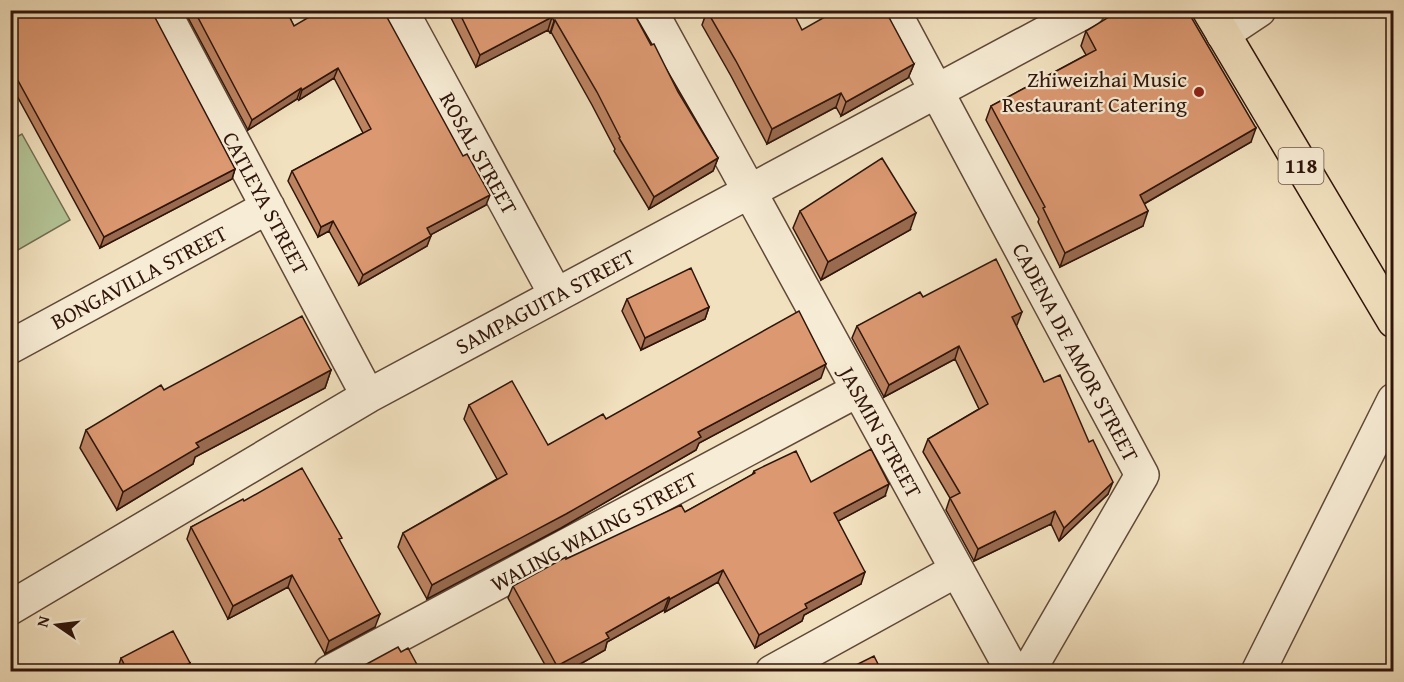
<svg xmlns="http://www.w3.org/2000/svg" width="1404" height="682" font-family="'Gentium Book Plus',serif">
	<style>
		.green { fill: #b4c496; stroke: #726c50; stroke-width: 1.5 }
		.lines { fill: none; stroke-linecap: round; stroke-linejoin: round }
		.minor-casing { stroke: #604838; stroke-width: 36 }
		.major-casing { stroke: #30150b; stroke-width: 36 }
		.minor { stroke: #f7ecd5; stroke-width: 33 }
		.major { stroke: #f2e1bf; stroke-width: 33 }
		.wall { fill: #bc8361; stroke: #30150b; stroke-width: 1.5 }
		.shaded-wall { fill: #996a4f; stroke: #30150b; stroke-width: 1.5 }
		.building { fill: #db9871; stroke: #30150b; stroke-width: 1.5 }
		.poi-dot { fill: #8f2418; stroke: #f7ecd5; stroke-width: 2 }
		.labels { text-anchor: middle; stroke-width: 4.5; stroke-linejoin: round; paint-order: stroke }
		.shield { fill: #f7ecd5; stroke: #6c5648; stroke-width: 1.5 }
		.shield-label { font-size: 21px; font-weight: bold; fill: #30150b }
		.poi-label { font-size: 22px; fill: #30150b; stroke: #f7ecd5; text-anchor: end }
		.street-label { font-size: 22px; fill: #30150b; stroke: #f7ecd5 }
	</style>
	<rect width="100%" height="100%" fill="#f2e1bf"/>
	<filter id="stains"><feTurbulence type="fractalNoise" baseFrequency=".00333" numOctaves="4"/><feColorMatrix values="0 0 0 0 .2 0 0 0 0 .09 0 0 0 0 .02 0 0 0 .5 -.17"/></filter>
	<radialGradient id="worn" r=".72"><stop offset=".6" stop-color="#630" stop-opacity="0"/><stop offset="1" stop-color="#630" stop-opacity=".3"/></radialGradient>
	<path class="green" d="M22,134L70,220L11,254V140Z"/>
	<g class="lines">
		<g class="minor-casing">
			<path id="minor" d="M163,10L368,396
				M401,10L556,295
				M650,10L1013,672
				M893,10L1142,475L1028,672
				M1223,34L1259,10
				M10,347L268,207
				M10,608L368,396L1088,10
				M330,672L858,390
				M772,672L957,570
				M1258,672L1394,400"/>
		</g>
		<g class="major-casing">
			<path id="major" d="M1209,10L1394,321"/>
		</g>
		<use href="#minor" class="minor"/>
		<use href="#major" class="major"/>
	</g>
	<path class="wall" d="M10,10L235,169L232,179L100,248L10,83Z
		M184,10H286L294,26L486,205L430,235L427,246L359,285L329,231L318,237L288,181L292,171L363,133L334,78L299,100L297,99L248,130Z
		M447,10H632L718,158L713,171L649,209L614,151L615,149L592,105L551,32L550,33L548,30L476,67Z
		M707,11L914,64L908,78L841,116L836,107L767,144L731,76L702,25Z
		M1086,31L1251,142L1144,204L1143,226L1060,267L1038,222L1039,219L986,120L991,106L1086,55L1081,46Z
		M800,211L910,230L821,280L793,228Z
		M923,297L1017,325H1016L1044,382L1108,494L1059,541L1051,524L974,561L946,510L950,498L923,452L928,439L979,409L955,359L884,397L852,338L857,326Z
		M627,299L709,307L705,319L641,350L622,311Z
		M331,370L325,388L195,457L193,464L117,510L80,448L86,430L164,390Z
		M821,378L699,443L696,450L561,528L427,599L398,547L403,533L497,479L464,419L469,405L548,445L606,419Z
		M754,471L885,496L838,521L861,584L804,615L802,621L755,648L718,582L665,612L664,610L607,642L605,650L566,672H549L508,598L513,586L566,559L685,512L752,475Z
		M244,501L340,542L375,627L325,654L288,587L228,619L187,539L191,527Z
		M121,658L190,663L187,672H117V671Z"/>
	<path class="shaded-wall" d="M552,17L548,30L476,67L480,55Z
		M555,20L551,32L550,33L554,21Z
		M914,64L908,78L841,116L846,102Z
		M338,68L334,78L299,100L302,90Z
		M301,88L297,99L248,130L252,120Z
		M841,93L836,107L767,144L772,129Z
		M1256,128L1251,142L1135,209L1140,195Z
		M718,158L713,171L649,209L654,197Z
		M235,169L232,179L100,248L104,237Z
		M490,195L486,205L423,239L427,228Z
		M1148,211L1143,226L1060,267L1065,253Z
		M916,213L910,230L821,280L828,262Z
		M333,221L329,231L318,237L321,227Z
		M431,236L427,246L359,285L363,275Z
		M709,307L705,319L641,350L645,338Z
		M1022,312L1017,325L1007,330L1012,317Z
		M959,346L955,359L884,397L889,385Z
		M826,364L821,378L699,443L696,450L561,528L427,599L432,585L698,432Z
		M331,370L325,388L195,457L193,464L117,510L123,492L196,443Z
		M1113,482L1108,494L1059,541L1064,528Z
		M889,484L885,496L829,526L834,513Z
		M1055,511L1051,524L974,561L978,549Z
		M723,570L718,582L665,612L670,599Z
		M865,572L861,584L804,615L802,621L755,648L759,635L805,604Z
		M292,575L288,587L228,619L233,606Z
		M669,597L664,610L607,642L605,650L566,672H555L557,666L606,633Z
		M380,614L375,627L325,654L329,641Z
		M190,663L187,672H173Z"/>
	<path class="building" d="M10,10H151L235,169L104,237L10,66Z
		M194,10H286L294,26L321,10H383L463,156L467,154L490,195L427,228L431,236L363,275L333,221L321,227L292,171L371,129L338,68L302,90L301,88L252,120Z
		M458,10H632L651,45L654,44L678,92L718,158L654,197L619,138L620,137L597,92L555,20L554,21L552,17L480,55Z
		M792,10L802,30L837,10H885L914,64L846,102L841,93L772,129L736,61L707,11Z
		M1120,10H1187L1256,128L1140,195L1148,211L1065,253L1043,208L1045,207L991,106L1096,50L1086,31Z
		M882,158L916,213L828,262L800,211Z
		M996,259L1022,312L1012,317L1044,382L1060,375L1089,442L1093,440L1113,482L1064,528L1055,511L978,549L950,498L960,493L928,439L988,404L959,346L889,385L857,326L920,292L923,297Z
		M691,268L709,307L645,338L627,299Z
		M799,311L826,364L698,432L701,437L566,514L432,585L403,533L507,474L469,405L512,381L548,445L603,414L606,419Z
		M302,316L331,370L196,443L199,447L123,492L86,430L161,385L164,390Z
		M871,449L889,484L834,513L865,572L805,604L807,608L759,635L723,570L670,599L669,597L606,633L609,638L557,666L513,586L566,557V559L681,505L685,512L755,473L754,471L796,451L811,482Z
		M302,468L342,538L339,539L380,614L329,641L292,575L233,606L191,527L243,499L244,501Z
		M173,631L190,663L173,672H128L121,658Z
		M398,647L401,652L408,648L421,672H352Z
		M874,656L882,672H842Z"/>
	<circle class="poi-dot" cx="1199" cy="92" r="6"/>
	<g class="labels">
		<rect class="shield" x="1278.5" y="148" width="45" height="36" rx="4.5"/>
		<g class="shield-label">
			<text x="1301" y="173">118</text>
		</g>
		<g class="poi-label">
			<text x="1187" y="87">Zhiweizhai Music<tspan x="1187" dy="25">Restaurant Catering</tspan></text>
		</g>
		<g class="street-label">
			<text transform="translate(479 153) rotate(61)" y="8">ROSAL STREET</text>
			<text transform="translate(266 203) rotate(62)" y="8">CATLEYA STREET</text>
			<text transform="translate(139 277) rotate(-28)" y="8">BONGAVILLA STREET</text>
			<text transform="translate(545 301) rotate(-28)" y="8">SAMPAGUITA STREET</text>
			<text transform="translate(1076 352) rotate(62)" y="8">CADENA DE AMOR STREET</text>
			<text transform="translate(881 432) rotate(61)" y="8">JASMIN STREET</text>
			<text transform="translate(594 531) rotate(-28)" y="8">WALING WALING STREET</text>
		</g>
	</g>
	<rect width="1404" height="682" fill="none" stroke="#f2e1bf" stroke-width="36"/>
	<rect x="12" y="12" width="1380" height="658" fill="none" stroke="#30150b" stroke-width="3"/>
	<rect x="18" y="18" width="1368" height="646" fill="none" stroke="#30150b" stroke-width="1.5"/>
	<g transform="translate(57 625) rotate(284)" stroke="#f7ecd5" stroke-width="4.5" paint-order="stroke">
	<path d="M0-4.5L10 22L0 15L-10 22Z" fill="#30150b"/>
	<text y="-9" font-size="16" font-weight="bold" text-anchor="middle" fill="#30150b">N</text>
	</g>
	<rect width="100%" height="100%" filter="url(#stains)"/>
	<rect width="100%" height="100%" fill="url(#worn)"/>
</svg>
